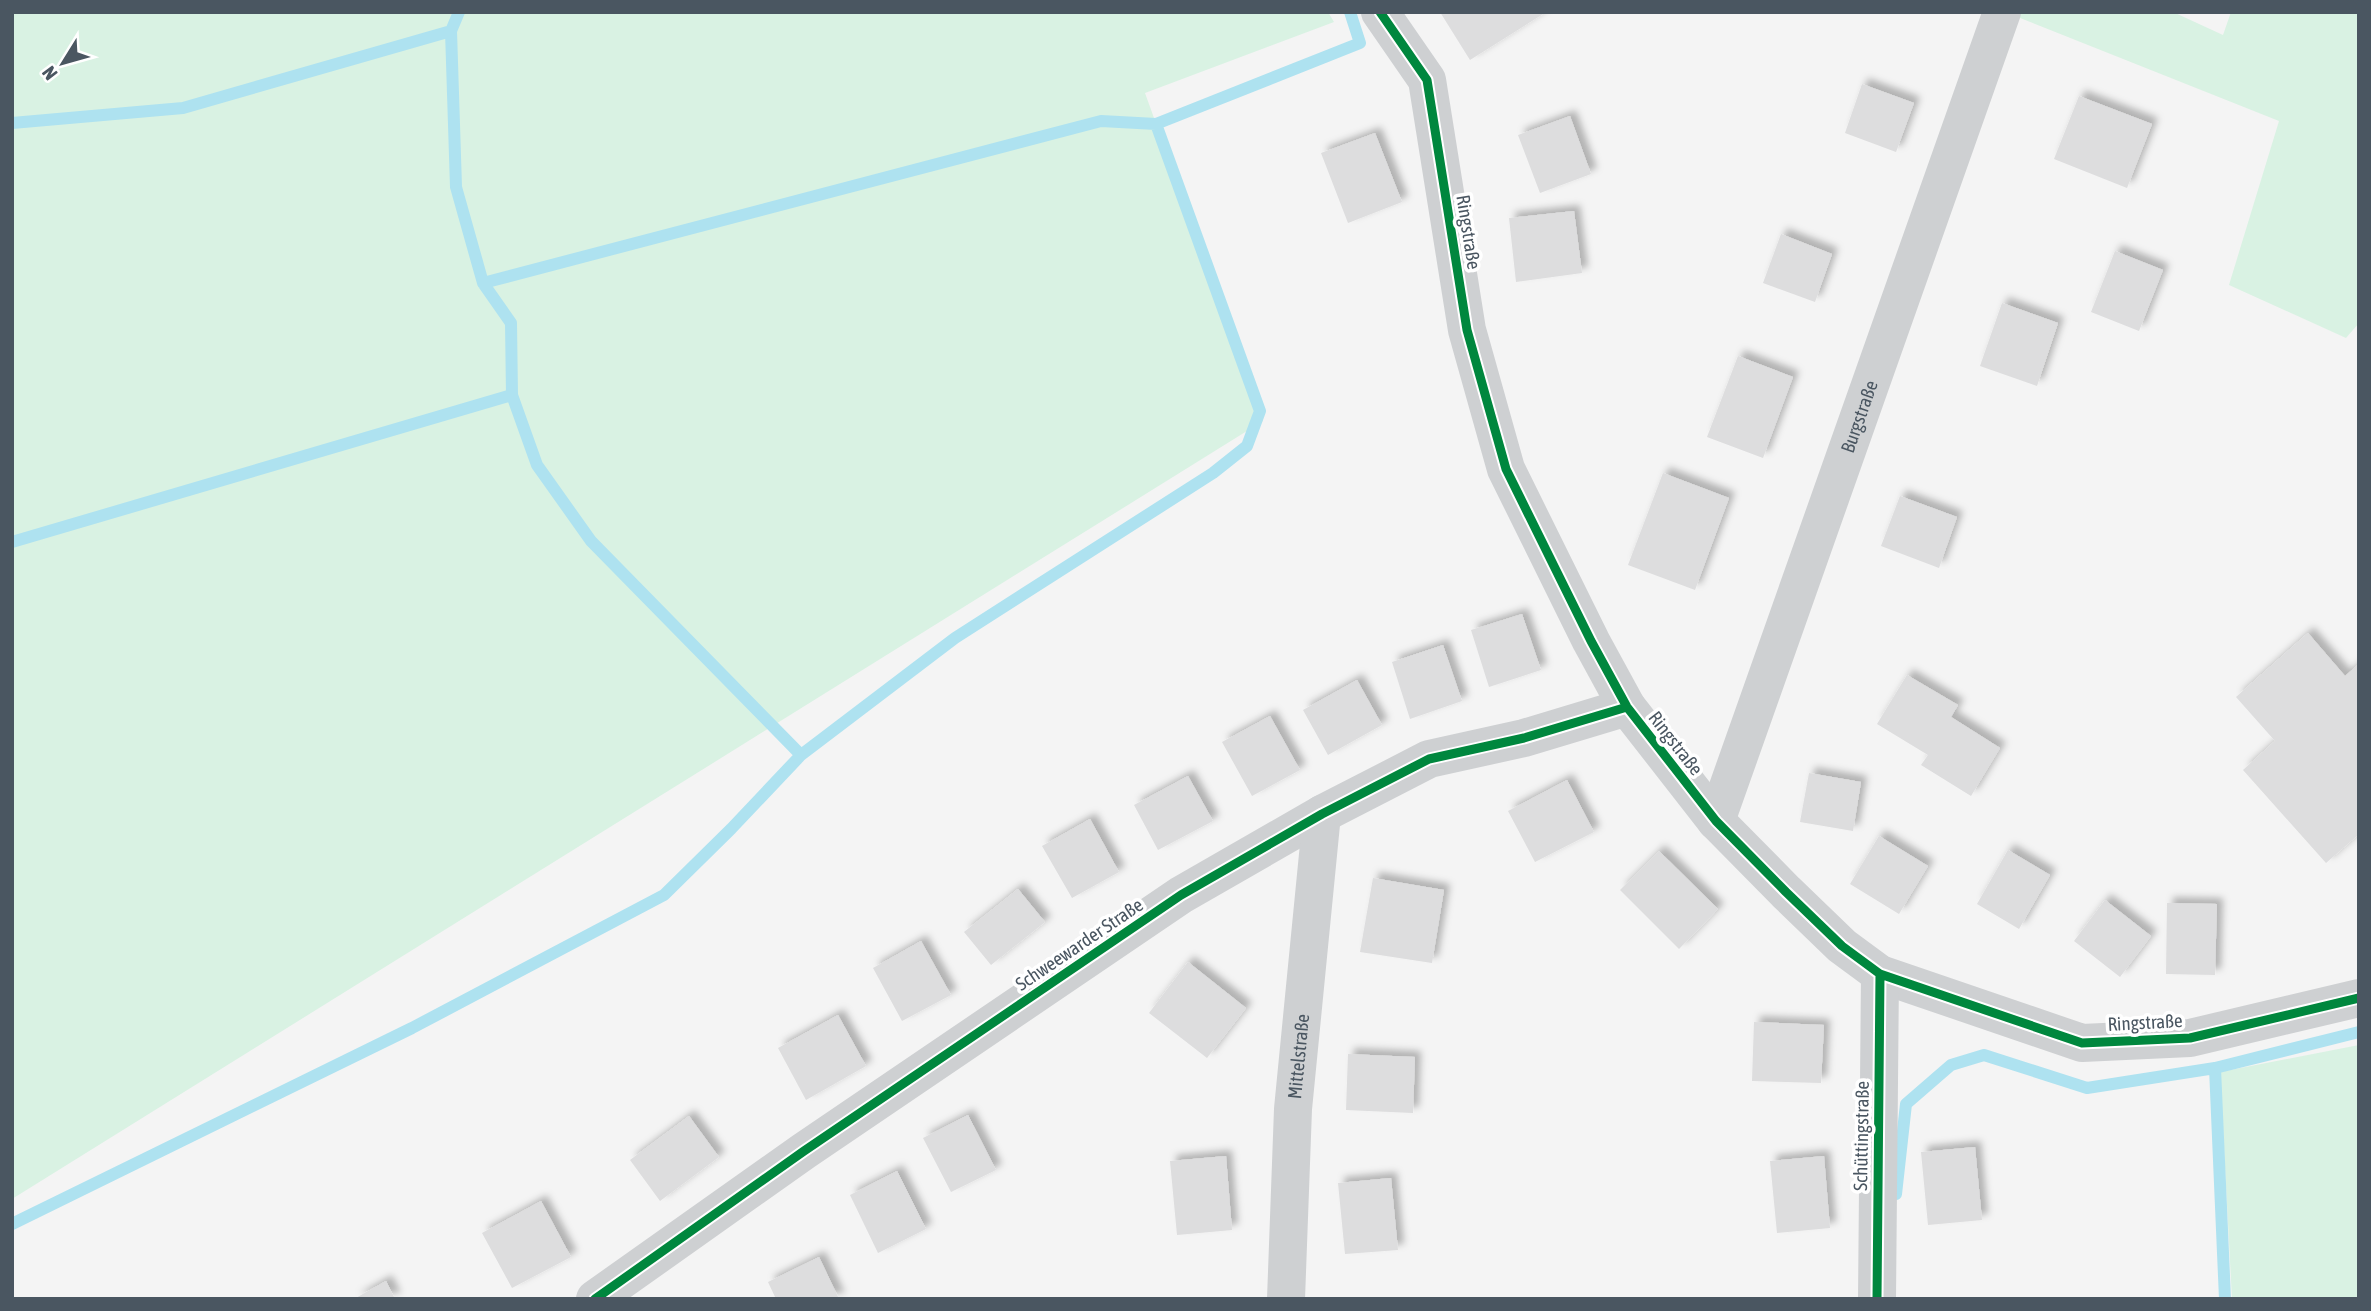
<svg xmlns="http://www.w3.org/2000/svg" width="2371" height="1311" font-family="'Asap Condensed',sans-serif">
	<style>
		.green { fill: #d9f2e3 }
		.lines { fill: none; stroke-linecap: round; stroke-linejoin: round }
		.stream { stroke: #aee2f0; stroke-width: 12 }
		.building { fill: #ddddde; filter: url(#shadow) }
		.minor { stroke: #ced0d2; stroke-width: 38 }
		.cycleway-casing { stroke: #fff; stroke-width: 13 }
		.cycleway { stroke: #00873e; stroke-width: 9 }
		.labels { text-anchor: middle; stroke-width: 7; stroke-linejoin: round; paint-order: stroke }
		.street-label { font-size: 19px; fill: #4a5661; stroke: #fff }
	</style>
	<defs>
		<filter id="shadow"><feDropShadow dx="6" dy="-6" stdDeviation="3.5" flood-color="#0004"/></filter>
	</defs>
	<rect width="100%" height="100%" fill="#f4f4f4"/>
	<path class="green" d="M12,12H1328L1334,22L1145,93L1263,421L12,1199Z
		M2005,12H2173L2223,35L2231,12H2359V323L2346,338L2229,285L2279,121Z
		M2359,1045V1299H2232L2220,1072Z"/>
	<g class="lines">
		<path class="stream" d="M459,12L451,31L456,187L483,283L511,323L512,395L537,465L591,541L801,755
			M12,123L183,108L451,31
			M1156,124L1360,43L1350,12
			M12,542L512,395
			M2215,1068L2225,1299
			M1896,1194L1906,1104L1951,1065L1984,1055L2087,1088L2215,1068L2359,1032
			M12,1224L412,1028L664,895L731,829L801,755L955,638L1213,473L1247,446L1260,411L1156,124L1101,121L483,283"/>
	</g>
	<path class="building" d="M1440,12H1542L1543,14L1470,60Z
		M1862,84L1914,103L1896,152L1845,133Z
		M2079,96L2152,124L2127,188L2054,159Z
		M1570,116L1591,174L1540,193L1518,135Z
		M1375,133L1402,202L1348,223L1321,153Z
		M1574,211L1582,273L1516,282L1509,218Z
		M1781,234L1832,254L1815,302L1763,283Z
		M2115,251L2163,270L2139,331L2091,312Z
		M2002,303L2058,323L2037,386L1980,366Z
		M1738,356L1793,377L1763,458L1707,437Z
		M1663,473L1729,498L1695,590L1628,565Z
		M1900,496L1957,517L1939,568L1881,546Z
		M1522,614L1541,670L1489,687L1471,630Z
		M2308,633L2345,676L2359,664V834L2326,863L2243,770L2275,741L2236,697Z
		M1443,645L1462,701L1410,719L1392,662Z
		M1907,675L1958,705L1951,717L2000,748L1971,796L1921,765L1928,755L1877,724Z
		M1357,680L1382,725L1328,755L1303,710Z
		M1270,716L1300,770L1252,796L1222,742Z
		M1809,773L1861,782L1853,831L1800,822Z
		M1188,776L1213,821L1158,850L1134,805Z
		M1567,780L1594,832L1535,862L1508,811Z
		M1090,819L1119,872L1072,898L1042,846Z
		M1879,836L1928,866L1899,914L1850,884Z
		M2008,850L2050,875L2019,929L1977,904Z
		M1659,851L1718,909L1679,949L1620,890Z
		M1373,878L1444,890L1432,963L1360,952Z
		M1018,889L1045,922L991,965L964,932Z
		M2105,900L2151,936L2120,977L2074,941Z
		M2167,903L2217,904L2215,975L2166,974Z
		M921,941L951,995L902,1021L873,968Z
		M1188,962L1246,1008L1207,1058L1149,1013Z
		M838,1015L866,1066L806,1100L778,1048Z
		M1754,1022L1824,1025L1821,1083L1752,1081Z
		M1348,1054L1415,1057L1413,1113L1346,1110Z
		M968,1115L996,1170L951,1192L923,1138Z
		M689,1116L719,1157L660,1201L630,1160Z
		M1975,1147L1982,1220L1928,1225L1921,1152Z
		M1226,1156L1232,1230L1177,1235L1170,1161Z
		M1824,1156L1830,1228L1777,1233L1770,1161Z
		M897,1171L926,1229L878,1253L850,1195Z
		M1391,1178L1398,1250L1345,1254L1338,1183Z
		M541,1201L571,1257L512,1288L482,1233Z
		M819,1257L839,1299H776L768,1282Z
		M386,1281L395,1299H354Z"/>
	<g class="lines">
		<g class="minor">
			<path d="M1380,12L1427,80L1467,330L1506,469L1591,641L1627,707L1716,821L1786,892L1842,946L1880,974L2082,1043L2190,1038L2359,998"/>
			<path id="s1" d="M1716,821L2002,12"/>
			<path d="M595,1299L804,1151L1181,895L1322,814L1429,759L1524,738L1627,707"/>
			<path id="s2" d="M1286,1299L1293,1109L1322,814"/>
			<path d="M1877,1299L1880,974"/>
		</g>
		<g class="cycleway-casing">
			<path id="cycleway" d="M1380,12L1427,80L1467,330L1506,469L1591,641L1627,707L1716,821L1786,892L1842,946L1880,974L2082,1043L2190,1038L2359,998
				M595,1299L804,1151L1181,895L1322,814L1429,759L1524,738L1627,707
				M1877,1299L1880,974"/>
		</g>
		<use href="#cycleway" class="cycleway"/>
	</g>
	<g class="labels">
		<g class="street-label">
			<text transform="translate(1469 232) rotate(81)" y="7">Ringstraße</text>
			<text dy="7" stroke="none"><textPath href="#s1" startOffset="429">Burgstraße</textPath></text>
			<text transform="translate(1676 743) rotate(52)" y="7">Ringstraße</text>
			<text transform="translate(1079 944) rotate(-34)" y="7">Schweewarder Straße</text>
			<text transform="translate(2145 1022) rotate(-3)" y="7">Ringstraße</text>
			<text dy="7" stroke="none"><textPath href="#s2" startOffset="243">Mittelstraße</textPath></text>
			<text transform="translate(1861 1136) rotate(-89)" y="7">Schüttingstraße</text>
		</g>
	</g>
	<rect width="2371" height="1311" fill="none" stroke="#4a5661" stroke-width="28"/>
	<g transform="translate(63 63) rotate(233)" stroke="#ffffff" stroke-width="5" paint-order="stroke">
	<path d="M0-5L12 26L0 18L-12 26Z" fill="#4a5661"/>
	<text y="-10" font-size="19" font-weight="bold" text-anchor="middle" fill="#4a5661">N</text>
	</g>
</svg>
